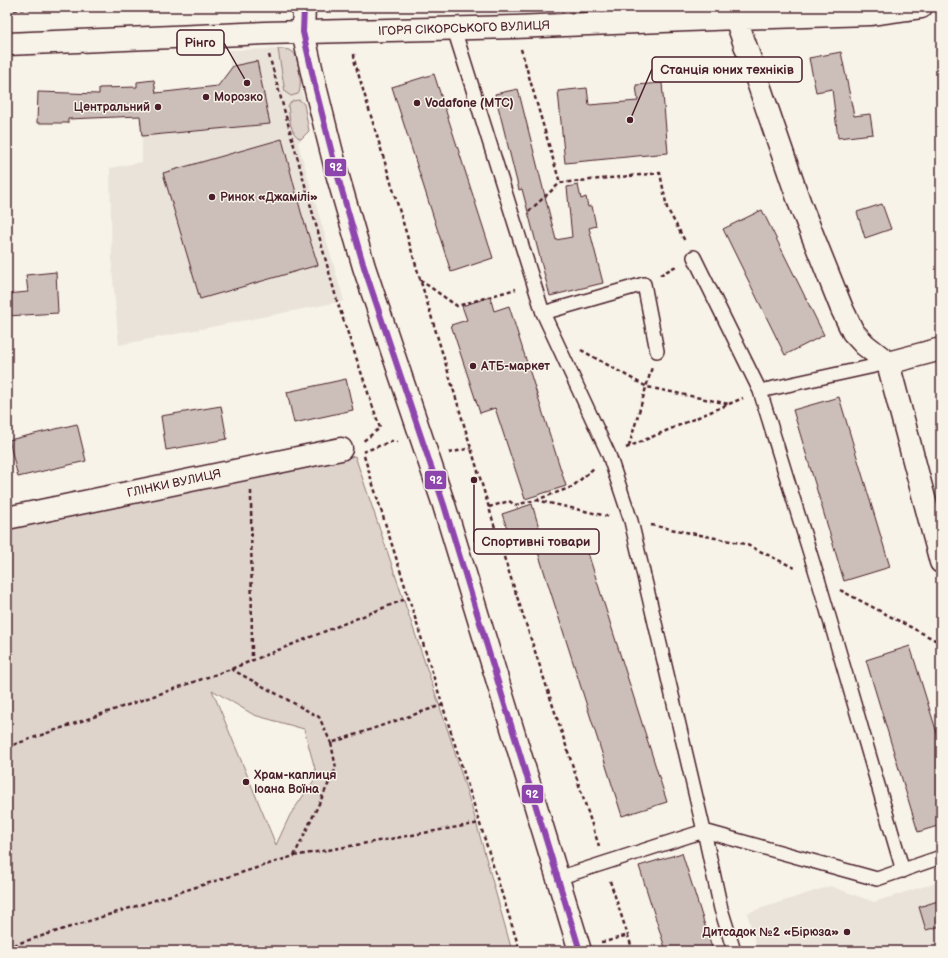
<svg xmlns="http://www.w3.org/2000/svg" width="948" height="958" font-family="'Balsamiq Sans',sans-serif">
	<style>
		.built { fill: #eae3da }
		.green { fill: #ded4cc; stroke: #947a7c; fill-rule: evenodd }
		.building { fill: #ccbfb9; stroke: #4a1f2b }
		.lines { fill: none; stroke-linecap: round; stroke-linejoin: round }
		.lane-casing { stroke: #4a1f2b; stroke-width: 16 }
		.street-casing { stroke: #4a1f2b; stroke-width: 25 }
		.primary-casing { stroke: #4a1f2b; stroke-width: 25 }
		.path { stroke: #4a1f2b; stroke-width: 2.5; stroke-dasharray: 4 3; stroke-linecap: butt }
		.lane { stroke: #f7f3e8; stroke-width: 13 }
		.street { stroke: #f7f3e8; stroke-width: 22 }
		.primary { stroke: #f7f3e8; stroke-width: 22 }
		.bus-1-casing { stroke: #f7f3e8; stroke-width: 9 }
		.bus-1 { stroke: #8e44ad; stroke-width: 6 }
		.poi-dot { fill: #4a1f2b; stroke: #f7f3e8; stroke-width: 1.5 }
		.labels { text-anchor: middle; stroke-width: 3; stroke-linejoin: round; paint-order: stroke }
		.street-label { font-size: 12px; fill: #4a1f2b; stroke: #f7f3e8 }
		.poi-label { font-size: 12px; font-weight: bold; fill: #4a1f2b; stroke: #f7f3e8; text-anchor: start }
		.leader { fill: none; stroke: #4a1f2b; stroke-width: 1.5 }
		.callout-dot { fill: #4a1f2b; stroke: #f7f3e8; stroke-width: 1.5 }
		.callout { fill: #f7f3e8; stroke: #4a1f2b; stroke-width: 1.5 }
		.callout-label { font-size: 13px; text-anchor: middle; font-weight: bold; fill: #4a1f2b }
		.line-badge { stroke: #f7f3e8; stroke-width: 1.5 }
		.badge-label { font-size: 11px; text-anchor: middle; font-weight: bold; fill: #fff }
	</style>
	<rect width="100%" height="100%" fill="#f7f3e8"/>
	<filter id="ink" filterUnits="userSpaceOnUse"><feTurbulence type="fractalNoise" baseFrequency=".025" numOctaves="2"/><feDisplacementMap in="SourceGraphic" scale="8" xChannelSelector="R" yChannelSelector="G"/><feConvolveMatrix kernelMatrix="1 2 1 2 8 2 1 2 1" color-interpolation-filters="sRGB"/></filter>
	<g filter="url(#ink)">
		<path class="built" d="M282,49L293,53L296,57L309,131L298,143L344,301L119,345L112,268L110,168L142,162V136L240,127L228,50Z
			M941,881V951H758L747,913L830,886L874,902Z"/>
		<path class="green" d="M278,49C283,49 289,49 293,52C299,57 303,88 298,94L291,96L285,92Z
			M299,100L304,104L309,131L301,139C289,134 290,117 288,106L292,101Z
			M355,456L451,740L474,815L512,951H7V528ZM212,690L254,715L304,729L317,776L290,815L276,845Z"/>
		<path class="building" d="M841,52L854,116L870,114L873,134L838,138L832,89L816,92L809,58Z
			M257,61L270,124L142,136L140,116L68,119V123H37L38,92L99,94V88L137,87V82L154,80L156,93L218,86L233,66Z
			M434,74L493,258L451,272L392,87Z
			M662,83L668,153L565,163L558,91L587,88L589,105L638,101L636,85Z
			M518,89L556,240L572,237L567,187L578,185L581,199L586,197L588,207L592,206L596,226L589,228L603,283L550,296L522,189L519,190L495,94Z
			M282,139L301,212L318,265L200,299L163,173Z
			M882,204L891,229L865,238L857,212Z
			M762,210L824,335L785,355L723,229Z
			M56,272L58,313L7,316V294L28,292L26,275Z
			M490,297L494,311L509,306L566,486L525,499L495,408L480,413L451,325L467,320L462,306Z
			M346,379L353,410L294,423L287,392Z
			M839,397L890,567L844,581L793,410Z
			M221,406L227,439L166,450L161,416Z
			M77,424L86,461L18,477L9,440Z
			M532,504L540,531L511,540L502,514Z
			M581,531L667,802L622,816L536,546Z
			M910,646L941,746V825L918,832L866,660Z
			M682,853L713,951H666L639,866Z
			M941,900V926L926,930L919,907Z"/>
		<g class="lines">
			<g class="lane-casing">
				<path id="lane" d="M454,29L543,313L609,455L631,521L704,831L721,909L734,951
					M694,257L760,391L818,579L903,871
					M543,313L644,284L657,351
					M760,391L888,363
					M558,878L704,831L877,879L941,857"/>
			</g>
			<g class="street-casing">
				<path id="street" d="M732,7L800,204L842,309L853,332L865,345L888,363L941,562
					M7,44L265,33L515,27L737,18L870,14L921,7
					M888,363L941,349
					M7,518L341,449"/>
			</g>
			<g class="primary-casing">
				<path id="primary" d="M304,7L303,32L316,90L338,177L364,267L444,505L580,951"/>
			</g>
			<path class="path" d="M7,10L64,7
				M521,49L560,183L660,173L667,208L685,241
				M354,54L355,63L502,551L599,846
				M269,55L337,301L380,428L362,442
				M529,211L560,183
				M660,275L678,265
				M420,280L457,306L516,289
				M581,350L647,387L729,404
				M629,446L652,367
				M626,448L743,398
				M363,452L392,441L398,442
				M449,453L471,448
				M364,456L520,951
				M251,491L252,661
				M536,500L611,517
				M489,507L509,501L515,505L536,500L572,487L594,468
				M651,525L745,544L795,568
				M840,590L941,643
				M231,669L319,717L331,743
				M7,747L231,669L408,598
				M294,856L336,768L331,743L442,705
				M610,881L633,951
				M601,942L608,941L628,935
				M7,947L294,856L480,823
				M539,951L556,947"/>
			<use href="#lane" class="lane"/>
			<use href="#street" class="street"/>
			<use href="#primary" class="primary"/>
			<g class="bus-1-casing">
				<path id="bus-1" d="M304,7L303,32L316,90L338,177L364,267L444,505L580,951"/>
			</g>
			<use href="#bus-1" class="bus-1"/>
		</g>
	</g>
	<g class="poi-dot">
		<circle cx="206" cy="97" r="4"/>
		<circle cx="417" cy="103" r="4"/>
		<circle cx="158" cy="107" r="4"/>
		<circle cx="212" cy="197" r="4"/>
		<circle cx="473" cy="366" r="4"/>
		<circle cx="246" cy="782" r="4"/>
		<circle cx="847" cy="932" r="4"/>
	</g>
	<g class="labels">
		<g class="street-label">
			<text transform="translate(464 28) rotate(-2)" y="4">ІГОРЯ СІКОРСЬКОГО ВУЛИЦЯ</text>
			<text transform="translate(174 483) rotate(-12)" y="4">ГЛІНКИ ВУЛИЦЯ</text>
		</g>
		<g class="poi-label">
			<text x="214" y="101">Морозко</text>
			<text x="425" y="107">Vodafone (МТС)</text>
			<text x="150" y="111" text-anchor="end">Центральний</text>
			<text x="220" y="201">Ринок «Джамілі»</text>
			<text x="481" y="370">АТБ-маркет</text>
			<text x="254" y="779">Храм-каплиця<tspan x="254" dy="14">Іоана Воїна</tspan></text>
			<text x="839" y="936" text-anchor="end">Дитсадок №2 «Бірюза»</text>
		</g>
	</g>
	<path class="leader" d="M247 83L224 43M630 120L652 69M474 480L474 542"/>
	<g class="callout-dot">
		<circle cx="247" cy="83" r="4"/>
		<circle cx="630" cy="120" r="4"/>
		<circle cx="474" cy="480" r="4"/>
	</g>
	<g class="callout">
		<rect x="177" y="30" width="47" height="25" rx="4"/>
		<rect x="652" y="57" width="150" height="25" rx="4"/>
		<rect x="474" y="529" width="125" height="25" rx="4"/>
	</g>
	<g class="callout-label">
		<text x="200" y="47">Рінго</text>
		<text x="727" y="74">Станція юних техніків</text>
		<text x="536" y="546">Спортивні товари</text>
	</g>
	<g class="line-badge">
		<rect x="324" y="158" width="23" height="19" rx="4" fill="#8e44ad"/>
		<rect x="424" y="470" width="23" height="20" rx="4" fill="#8e44ad"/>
		<rect x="521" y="784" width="23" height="20" rx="4" fill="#8e44ad"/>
	</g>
	<g class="badge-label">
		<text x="336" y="171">92</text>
		<text x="436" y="484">92</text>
		<text x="532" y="798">92</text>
	</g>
	<rect width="948" height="958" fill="none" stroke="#f7f3e8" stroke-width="24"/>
	<rect x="12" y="12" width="924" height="934" fill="none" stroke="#4a1f2b" stroke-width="1.5" filter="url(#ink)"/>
</svg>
